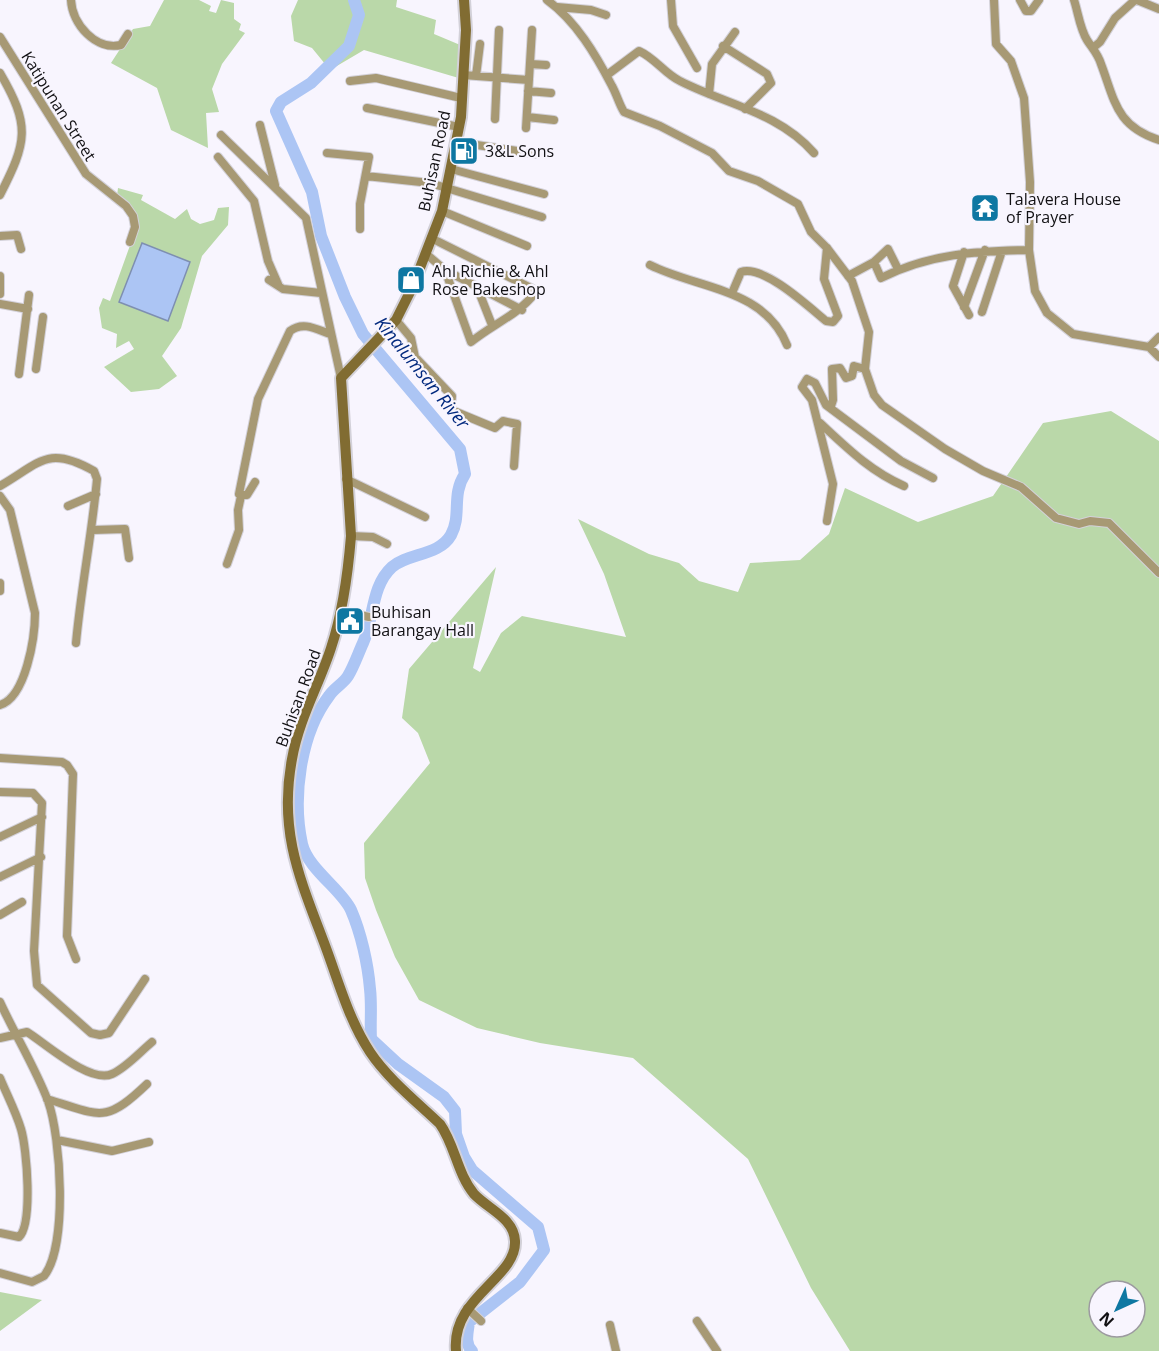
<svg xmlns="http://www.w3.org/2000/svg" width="1159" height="1351" font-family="'Open Sans',sans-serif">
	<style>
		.green { fill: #bad8a9; fill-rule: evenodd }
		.water { fill: #acc5f4; stroke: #7e8fb1; stroke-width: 1.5 }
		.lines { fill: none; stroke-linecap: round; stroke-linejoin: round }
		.river { stroke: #acc5f4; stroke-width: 12 }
		.street-casing { stroke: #d3d1d9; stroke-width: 10 }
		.secondary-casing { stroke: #d3d1d9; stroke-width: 14 }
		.street { stroke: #a79974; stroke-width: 8 }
		.secondary { stroke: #816c32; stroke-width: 10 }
		.labels { text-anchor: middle; stroke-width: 4.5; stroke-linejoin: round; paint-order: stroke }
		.street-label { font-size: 16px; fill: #121114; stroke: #f8f5fe }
		.poi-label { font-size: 16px; fill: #121114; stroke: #f8f5fe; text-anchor: start }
		.water-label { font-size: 18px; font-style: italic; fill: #02297e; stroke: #f8f5fe }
	</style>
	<rect width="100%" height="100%" fill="#f8f5fe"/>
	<path class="green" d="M164,0H199L211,6L209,11L216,13L221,0L234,3V19L241,24L239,30L245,33L222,64L212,89L219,112L206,113L208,148L171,130L157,88L111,63L133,29L150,26Z
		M298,0H397L396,7L436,20L434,34L465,47L462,79L364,50L330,70L312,48L294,41L291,16Z
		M118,188L143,195L141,200L175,219L187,209L191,219L200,224L214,220L218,208L229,207L228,225L202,256L181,328L162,356L177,376L159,389L131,392L104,367L134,349L129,341L116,348L117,334L102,328L99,308L103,298L110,301L137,226C138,211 128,205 117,196Z
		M1111,411L1159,441V1351H850L811,1288L748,1159L633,1058L540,1043L477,1028L419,1000L395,957L376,910L365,878L364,843L430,763L418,733L402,718L409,669L496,567L473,668L480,672L501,633L522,616L626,637L604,574L578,519L649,554L679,563L699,581L738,592L750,563L800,560L829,534L845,488L918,522L993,496L1043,423ZM1099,1291H1135V1327H1099Z
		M0,1292L42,1300L0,1331Z"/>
	<path class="water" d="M142,243L190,262L168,321L119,302Z"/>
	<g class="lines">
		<path class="river" d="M354,0L359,15L349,46L311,83L281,102L276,111L312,192L321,236L345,297L363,334L460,449L465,474C451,495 462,515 451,535C439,556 408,553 392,567C371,586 374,619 363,643C358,654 354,666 348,676C343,684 334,688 329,696C300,734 292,798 302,844C308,869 342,890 351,910C361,933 368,964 370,989C372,1006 370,1023 371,1039L398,1064L444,1097L455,1111L456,1134L464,1157L472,1170L538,1227L544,1250L520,1282L469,1322C468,1332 464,1343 472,1351"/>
		<g class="street-casing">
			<path id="street" d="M71,0C72,24 96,51 121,45L128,34
				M547,0C576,21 596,55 612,86C617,95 619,104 624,112L660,126L712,153L729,171L758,181L798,204L811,232L827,248L852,281L869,332L865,369L874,395L882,405L945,449L983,471L1021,487L1056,518L1079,524L1090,521L1109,523L1159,573
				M671,0L673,26L697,68
				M994,0L996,44L1011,61L1024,98L1030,182L1029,250L1035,291L1047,313L1073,334L1149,347L1159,357
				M1020,0L1026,11H1031L1039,0
				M1074,0C1078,12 1080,29 1087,40C1092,48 1098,54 1101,64C1115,101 1116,126 1159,140
				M1137,0L1159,9
				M557,7L591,10L606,15
				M0,37L86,174L126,206L133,216L135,227L130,242
				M723,46L767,74L771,83L745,109
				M1094,47L1100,42L1115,18L1135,0
				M530,64L546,65
				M0,73C31,126 27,142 0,195
				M463,75L529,80
				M607,75L639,51C655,58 665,74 680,81C727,105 778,112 814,153
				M476,76L480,44
				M350,81L376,78L461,98
				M528,91L551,93
				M709,94L712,64L735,32
				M367,108L459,127
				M527,117L554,120
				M495,119L499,30
				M260,125L275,185
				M526,128L532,30
				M221,135L306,218L341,378
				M457,142L537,154
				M327,153L369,157L360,204V229
				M218,157L254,201L268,261L278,284
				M451,169L544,194
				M366,176L430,183L542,217
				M442,211L527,246
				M0,236L17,235L21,249
				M431,238L533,289L535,293C518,315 493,324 471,342L445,270
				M964,252L953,286L969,315
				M425,253L445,270L522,310
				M874,262L881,278C929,254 976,251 1029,250
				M650,265C698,289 764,288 787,345
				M0,276V294
				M848,276L874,262L888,249L898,269
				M269,280L283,289L321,293
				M477,287L492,325
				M732,293L741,272C763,264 809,307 826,321L833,322L838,316L824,279L827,248
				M0,304L28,309
				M964,307L985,250
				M982,312L1002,251
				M396,320L411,338L415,357L452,396L451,407L454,411L495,428L503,421L517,424L514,466
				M1149,347L1159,337
				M36,369L43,317
				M19,374L29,295
				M831,406L833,400L832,369L840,368L846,378L852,376L854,366L865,369
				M820,423C847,448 870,471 904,486
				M346,479L425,517
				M255,482L247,495L239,494L258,399L290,331C303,321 316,329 330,334
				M0,486C41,462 48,445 94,471L97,479C92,534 81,588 76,643
				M0,496L10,510L35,613C35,637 26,697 0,705
				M68,506L96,494
				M827,521L833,484L812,400L802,387L807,379L815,383L826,405L901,461L933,478
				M93,530L125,529L129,558
				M351,536L373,537L387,544
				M227,564L239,530L238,510L241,496
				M0,583V591
				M341,611L369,617
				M0,758L62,762L67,765L73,774L67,936L76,959
				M0,792L33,793L42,803L34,951L37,985L91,1033L100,1035L109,1033L145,979
				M0,837L42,817
				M0,877L41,857
				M0,915L22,902
				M0,1002C15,1035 35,1067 48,1101C61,1137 68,1246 44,1276L32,1282L0,1273
				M0,1038L27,1032C45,1043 90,1084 112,1074C126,1068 140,1052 152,1042
				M0,1078C7,1095 16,1112 21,1129C27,1149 33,1224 19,1237L0,1233
				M47,1099C100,1115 104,1125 147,1084
				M57,1140L112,1151L149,1142
				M467,1308L481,1321
				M697,1321L717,1351
				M610,1325L616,1351"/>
		</g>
		<g class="secondary-casing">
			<path id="secondary" d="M456,1351C451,1297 517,1278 515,1241C514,1218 488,1209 474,1194C457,1173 455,1145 440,1124C417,1102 388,1079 370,1052C349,1020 339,983 326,948C301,881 278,833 292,759C299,719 319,685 331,648C343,612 348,573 351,536L341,378L396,320L413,286L442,211L461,117L466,30L464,0"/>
		</g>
		<use href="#street" class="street"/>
		<use href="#secondary" class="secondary"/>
	</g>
	<defs>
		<g id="fuel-square" transform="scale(1.5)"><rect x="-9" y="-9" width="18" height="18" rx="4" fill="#0e77a2" stroke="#f8f5fe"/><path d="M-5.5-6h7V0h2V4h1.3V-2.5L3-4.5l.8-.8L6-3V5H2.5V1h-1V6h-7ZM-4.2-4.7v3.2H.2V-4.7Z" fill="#fff"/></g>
		<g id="temple-square" transform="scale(1.5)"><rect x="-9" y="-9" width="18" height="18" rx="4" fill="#0e77a2" stroke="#f8f5fe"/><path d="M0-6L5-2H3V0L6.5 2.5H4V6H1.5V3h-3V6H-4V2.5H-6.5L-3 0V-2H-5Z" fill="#fff"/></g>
		<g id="shop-square" transform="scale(1.5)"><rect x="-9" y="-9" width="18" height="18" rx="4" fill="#0e77a2" stroke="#f8f5fe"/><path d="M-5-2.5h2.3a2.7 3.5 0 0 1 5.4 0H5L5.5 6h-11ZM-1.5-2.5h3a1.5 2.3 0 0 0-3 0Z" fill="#fff"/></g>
		<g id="civic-square" transform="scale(1.5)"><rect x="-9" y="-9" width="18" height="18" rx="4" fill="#0e77a2" stroke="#f8f5fe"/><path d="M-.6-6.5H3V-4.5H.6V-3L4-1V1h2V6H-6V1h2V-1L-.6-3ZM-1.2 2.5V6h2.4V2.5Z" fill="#fff"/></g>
	</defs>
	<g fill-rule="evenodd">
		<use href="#fuel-square" x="464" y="151"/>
		<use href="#temple-square" x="985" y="208"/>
		<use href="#shop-square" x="411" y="280"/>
		<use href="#civic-square" x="350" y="621"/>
	</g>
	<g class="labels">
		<g class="street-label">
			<text transform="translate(59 106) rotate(58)" y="6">Katipunan Street</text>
			<text transform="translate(434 161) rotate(-78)" y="6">Buhisan Road</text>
			<text transform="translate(298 698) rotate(-70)" y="6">Buhisan Road</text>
		</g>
		<g class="poi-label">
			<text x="485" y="157">3&amp;L Sons</text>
			<text x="1006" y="205">Talavera House<tspan x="1006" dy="18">of Prayer</tspan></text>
			<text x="432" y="277">Ahl Richie &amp; Ahl<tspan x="432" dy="18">Rose Bakeshop</tspan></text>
			<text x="371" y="618">Buhisan<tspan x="371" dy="18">Barangay Hall</tspan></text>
		</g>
		<g class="water-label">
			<text transform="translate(422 373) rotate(51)" y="6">Kinalumsan River</text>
		</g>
	</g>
	<g transform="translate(1117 1309) rotate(225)"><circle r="28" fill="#f8f5fe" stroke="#9c9aa0" stroke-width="1.5"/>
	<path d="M0-4.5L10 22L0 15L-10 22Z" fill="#0e77a2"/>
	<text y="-9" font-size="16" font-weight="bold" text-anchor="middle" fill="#121114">N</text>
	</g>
</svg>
